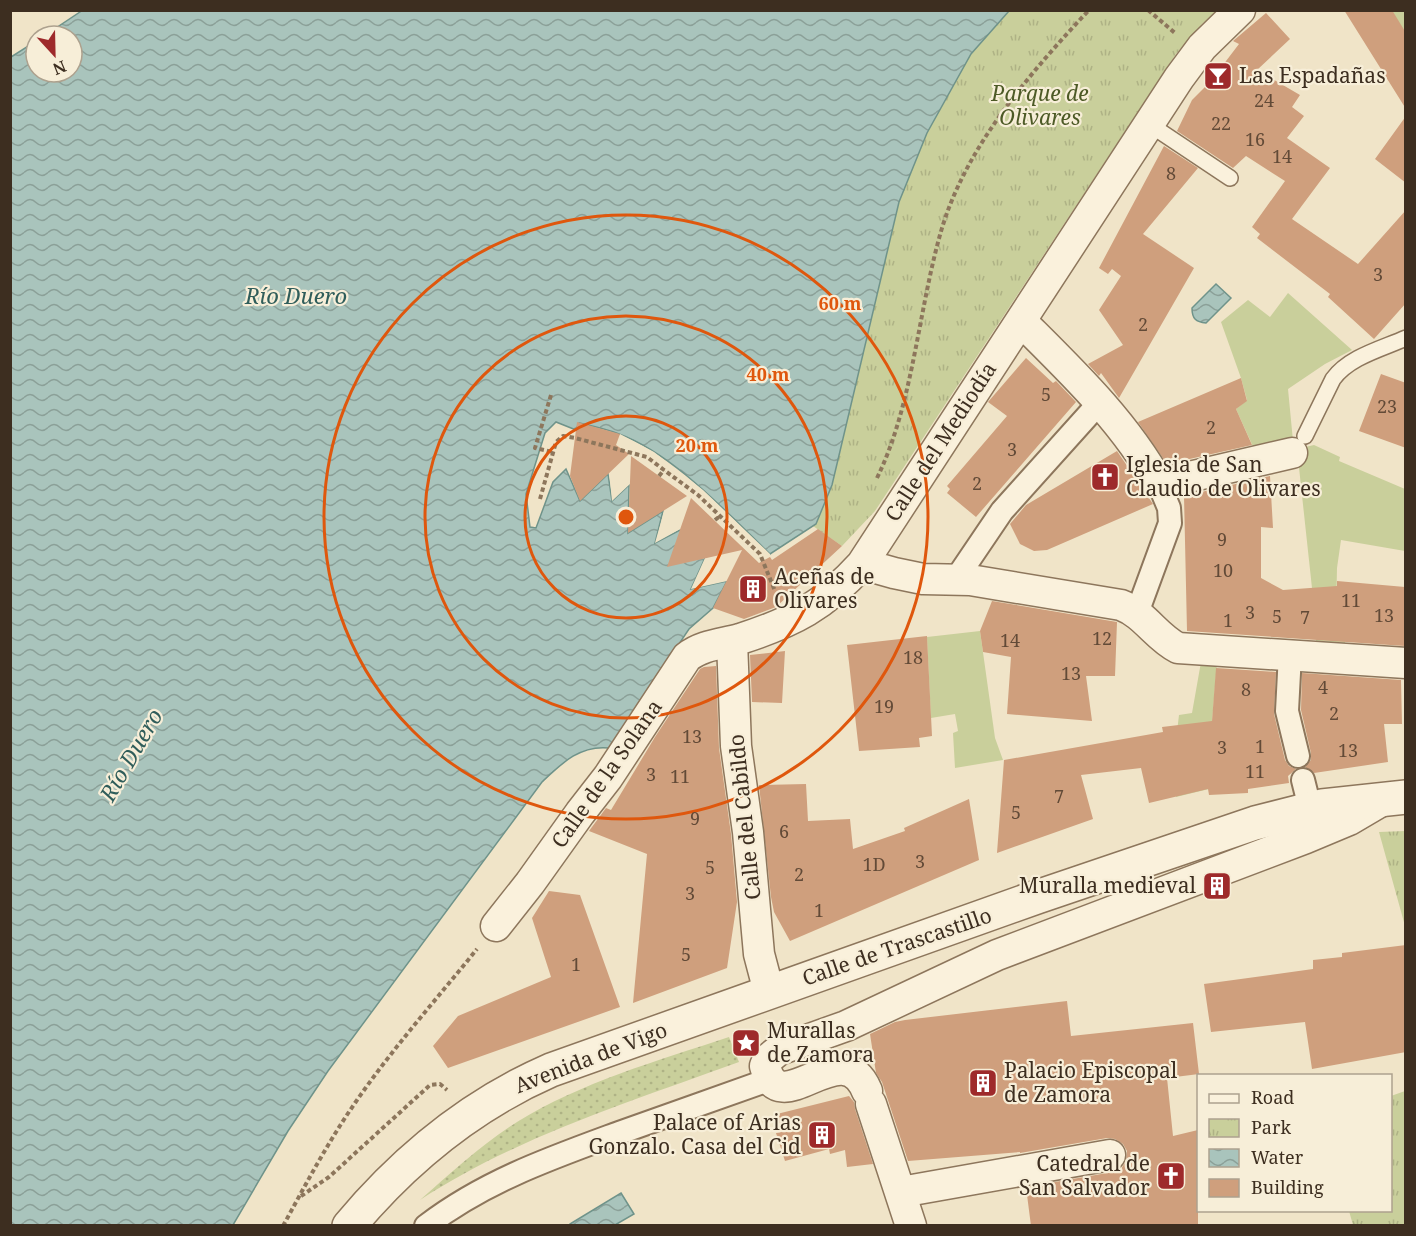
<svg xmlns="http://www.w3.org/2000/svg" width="1416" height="1236" font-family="'Noto Serif',serif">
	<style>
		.grass { fill: #c9cf9b }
		.park { fill: url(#park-tufts) }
		.garden { fill: url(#garden-dots) }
		.water { fill: url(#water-waves); stroke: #6f938a; stroke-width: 1.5 }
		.pier { fill: #f0e4c8 }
		.building { fill: #cf9f7d }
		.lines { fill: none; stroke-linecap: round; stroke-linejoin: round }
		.service-casing { stroke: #8d765c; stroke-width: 18 }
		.pedestrian-casing { stroke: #8d765c; stroke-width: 26 }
		.minor-casing { stroke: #8d765c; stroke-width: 33 }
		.tertiary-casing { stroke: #8d765c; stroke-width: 36 }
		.path { stroke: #8d765c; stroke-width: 4; stroke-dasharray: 4.5 3; stroke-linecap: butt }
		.service { stroke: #faf1dc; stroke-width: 15 }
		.pedestrian { stroke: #faf1dc; stroke-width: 22 }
		.minor { stroke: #faf1dc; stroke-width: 30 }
		.tertiary { stroke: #faf1dc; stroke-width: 33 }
		.ring { fill: none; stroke: #df570d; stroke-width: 3 }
		.labels { text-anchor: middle; stroke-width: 4.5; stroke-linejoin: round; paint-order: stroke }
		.number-label { font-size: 18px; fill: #624a37 }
		.poi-label { font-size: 21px; fill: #3d2e20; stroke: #f7eed8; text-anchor: start }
		.park-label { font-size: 21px; font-style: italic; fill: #4d5a26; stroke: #f7eed8 }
		.street-label { font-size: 21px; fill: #3d2e20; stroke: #f7eed8 }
		.water-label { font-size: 22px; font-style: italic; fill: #2f5d5a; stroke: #f7eed8 }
		.centre { fill: #df570d; stroke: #f7eed8; stroke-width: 3 }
		.ring-label { font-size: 18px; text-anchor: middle; font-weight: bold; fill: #df570d; stroke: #f7eed8; stroke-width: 4.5; stroke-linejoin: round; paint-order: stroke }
	</style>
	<defs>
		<pattern id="park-tufts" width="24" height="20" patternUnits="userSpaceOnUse" patternTransform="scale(1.5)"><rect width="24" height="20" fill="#c9cf9b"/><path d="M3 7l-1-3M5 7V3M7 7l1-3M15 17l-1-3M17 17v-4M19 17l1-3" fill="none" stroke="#aeb285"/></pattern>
		<pattern id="garden-dots" width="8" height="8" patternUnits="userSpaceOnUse" patternTransform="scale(1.5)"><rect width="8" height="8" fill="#c9cf9b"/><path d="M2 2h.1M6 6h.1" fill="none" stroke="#aeb285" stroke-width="1.8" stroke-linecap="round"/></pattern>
		<pattern id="water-waves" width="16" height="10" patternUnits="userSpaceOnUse" patternTransform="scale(1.5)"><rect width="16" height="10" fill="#a9c4bc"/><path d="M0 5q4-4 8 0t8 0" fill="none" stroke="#8ba098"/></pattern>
	</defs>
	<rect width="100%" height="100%" fill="#f0e4c8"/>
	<path class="grass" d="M1392,11H1405V33Z
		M1288,293L1352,350L1325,364L1288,389L1293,441L1255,451L1236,409L1247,400L1241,378L1221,322L1248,300L1270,317Z
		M1314,445L1340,457L1339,461L1405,489V551L1341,540L1337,568L1336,618L1345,619V643L1316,641L1320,588H1312L1297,449Z
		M980,631L995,738L1003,760L955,768L953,733L958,731L955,714L931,718L927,637Z
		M1201,662L1217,663L1209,757V789L1176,797L1174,757L1179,715L1192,713Z"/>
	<path class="park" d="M1009,11H1219L1202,24L1176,54L875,511L842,546L813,526L816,524L832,485L899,202L927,133L971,54Z
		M1405,831H1406L1405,926L1379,832Z
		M1405,1091V1225H1353L1349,1211L1390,1210L1391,1096Z"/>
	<path class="garden" d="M729,1037L739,1062C632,1101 516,1137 420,1200C451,1173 482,1144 517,1122C582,1082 657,1061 729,1037Z"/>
	<path class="water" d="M83,10L1009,11L971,54L927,133L899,202L832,485L816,524L770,554C728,514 674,454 619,434C606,429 592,426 579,423L576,430L556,422L545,433L526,494L530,527L536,528L553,482L566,469L580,501L608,474L612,501L629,485L628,533L663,511L655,543L680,530L705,558L691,589L727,581L713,608L689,629L609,748C580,745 562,763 542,782L328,1071L288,1131L233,1225L11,1226V57L36,41V72H72V36H44Z
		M1216,284L1231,298L1206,323C1196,322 1192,319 1192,308Z
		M621,1193L634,1214L615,1225H570V1224Z"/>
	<path class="pier" d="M620,434L654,452L703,490L770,554V557L701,492L653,454L619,437Z
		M609,471L611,473L614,495L628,483H631L612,501Z
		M665,508L666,511L660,537L679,527L682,528L655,543Z
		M708,557L696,585L728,578L727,581L691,589L705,558Z"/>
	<path class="building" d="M1344,10H1392L1406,33V109Z
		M1266,13L1290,39L1257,70L1300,95L1292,107L1304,116L1287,138L1330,168L1292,219L1358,264L1406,210V303L1374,339L1328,297L1330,294L1257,238L1260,234L1252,227L1285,181L1246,156L1233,168L1177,131L1192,100L1210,82L1239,44L1233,41Z
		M1406,116V183L1375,159Z
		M1164,146L1198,168L1143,234L1194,268L1119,398L1101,373L1099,376L1088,364L1123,345L1099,310L1121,276L1112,269L1108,274L1099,268Z
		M1026,358L1053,383L1056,381L1076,402L976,517L947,493L950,489L947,486L1007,416L988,402Z
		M1381,374L1406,383V448L1359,431Z
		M1241,378L1247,401L1236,409L1252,445L1167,464L1138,422Z
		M577,422L620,434L616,445L629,454L580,501L570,476Z
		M1117,451L1153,504L1047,550L1034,551L1020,544L1010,524L1026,505Z
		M631,456L687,496L628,533Z
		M1270,476L1273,528L1261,527V578L1283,590L1337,586V581L1405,587V646L1187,631L1184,496Z
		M691,498L759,563L770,557L772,560L818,529L842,546L776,607L744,619L713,608L742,550L667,567Z
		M992,601L1117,622L1115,676H1086L1092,721L1007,714L1011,657L983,652L980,631Z
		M927,636L932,736L919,738L920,747L859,751L847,645Z
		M785,651L782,703L752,702L750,655Z
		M716,666L719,748L731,834L737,902L727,968L633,1003L647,854L589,831L606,808L611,810L655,737L700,669L704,667Z
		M1216,668L1276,672L1274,714L1285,760L1289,766L1296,769L1288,776L1289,783L1248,789V793L1209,795L1208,789L1149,803L1141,768L1081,775L1093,819L997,853L1004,760L1163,732L1162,727L1212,721Z
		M1302,673L1401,680L1402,724H1384L1388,762L1314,773L1305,767L1311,760V753L1301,710Z
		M806,784L808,821L850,819L853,849L905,831L904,828L969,799L979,860L790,941L774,912L771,897L759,785Z
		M549,891L580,895L620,1007L448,1068L433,1046L458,1016L551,977L532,918Z
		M1406,945V1052L1312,1069L1305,1022L1211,1032L1204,984L1313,969V960L1342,957V953Z
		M1067,1001L1071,1036L1193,1023L1199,1074L1167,1078L1173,1136L1198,1130V1226H1031L1026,1187L1113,1172L1121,1169L1126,1161L1127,1151L1123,1144L1115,1139L1107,1138L1020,1153V1152L908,1161L882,1082L876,1073L870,1034L895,1022L905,1020Z
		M849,1096L854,1102L855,1109L873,1164L847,1167L845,1150L830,1154L829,1149L785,1161L776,1133L782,1132L777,1114Z"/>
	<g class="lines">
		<g class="service-casing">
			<path id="service" d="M1149,124L1230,178
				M1305,436L1333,379C1349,357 1381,349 1406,338"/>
		</g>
		<g class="pedestrian-casing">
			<path id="pedestrian" d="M956,579L1002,511L1100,402
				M1137,613L1170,523L1169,508L1159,484
				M1290,654L1287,711L1298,756
				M1303,780L1310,808
				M426,1226C485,1181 551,1158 619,1133C670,1115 720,1097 771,1079"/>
		</g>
		<g class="minor-casing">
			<path id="minor" d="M1021,321C1071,371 1124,421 1159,484L1292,453
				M862,564L894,573L923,579L970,580L1121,605C1145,614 1156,637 1178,648L1406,663
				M732,641L736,746L748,832L759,954L769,992
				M496,926L530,883L580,813L608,777L687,657C702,645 722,644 740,639C793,622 824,606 862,564L1179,78L1202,47L1240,10
				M867,1091C842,1030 779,1126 765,1066L768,1059L779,1050L846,1026L997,955L1306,838L1349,820L1383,800
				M871,1104L911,1226
				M901,1192L1110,1155"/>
		</g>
		<g class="tertiary-casing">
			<path id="tertiary" d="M349,1226C405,1159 471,1105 551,1070L1037,897L1255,823L1322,806L1406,797"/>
		</g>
		<path class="path" d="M1148,10L1175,33
			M551,395L535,448L553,452
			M659,476L664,470
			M877,478C914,402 918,309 942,228C967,145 1031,72 1089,10
			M540,499L556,442L563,436L575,438L647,457L664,470L698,495L760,554L775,591
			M715,520L720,516
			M301,1196L329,1177L430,1085L440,1084L447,1090
			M283,1226C306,1184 328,1142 355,1103C392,1049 436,1000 477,949"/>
		<use href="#service" class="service"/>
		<use href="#pedestrian" class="pedestrian"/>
		<use href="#minor" class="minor"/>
		<use href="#tertiary" class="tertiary"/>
	</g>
	<g class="ring">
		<circle cx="626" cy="517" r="101"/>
		<circle cx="626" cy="517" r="201"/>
		<circle cx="626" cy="517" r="302"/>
	</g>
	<defs>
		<g id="bar-square" transform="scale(1.5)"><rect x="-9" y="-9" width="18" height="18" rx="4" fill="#9e2a2b" stroke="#f7eed8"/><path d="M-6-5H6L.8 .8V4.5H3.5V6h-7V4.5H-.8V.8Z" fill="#fff"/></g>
		<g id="church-square" transform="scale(1.5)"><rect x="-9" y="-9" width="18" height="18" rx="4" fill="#9e2a2b" stroke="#f7eed8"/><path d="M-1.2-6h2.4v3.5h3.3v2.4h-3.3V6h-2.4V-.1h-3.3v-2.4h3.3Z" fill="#fff"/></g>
		<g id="building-square" transform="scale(1.5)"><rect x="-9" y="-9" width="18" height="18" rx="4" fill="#9e2a2b" stroke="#f7eed8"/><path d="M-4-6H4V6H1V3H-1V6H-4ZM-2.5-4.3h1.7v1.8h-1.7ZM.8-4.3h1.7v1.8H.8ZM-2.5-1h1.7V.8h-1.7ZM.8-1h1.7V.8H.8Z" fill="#fff"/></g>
		<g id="sight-square" transform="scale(1.5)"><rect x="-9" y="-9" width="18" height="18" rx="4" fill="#9e2a2b" stroke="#f7eed8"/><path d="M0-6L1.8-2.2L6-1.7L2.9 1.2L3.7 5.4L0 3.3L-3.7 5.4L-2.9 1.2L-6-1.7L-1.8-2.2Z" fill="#fff"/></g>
	</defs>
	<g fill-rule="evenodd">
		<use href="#bar-square" x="1218" y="76"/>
		<use href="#church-square" x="1105" y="477"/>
		<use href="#building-square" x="753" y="589"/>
		<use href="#building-square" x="1217" y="886"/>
		<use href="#sight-square" x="746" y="1043"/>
		<use href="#building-square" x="983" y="1083"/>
		<use href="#building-square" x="822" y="1135"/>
		<use href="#church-square" x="1171" y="1176"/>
	</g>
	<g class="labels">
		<g class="number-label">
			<text x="1264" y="107">24</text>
			<text x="1221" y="130">22</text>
			<text x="1255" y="146">16</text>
			<text x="1282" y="163">14</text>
			<text x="1171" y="180">8</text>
			<text x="1378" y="281">3</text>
			<text x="1143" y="331">2</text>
			<text x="1046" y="401">5</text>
			<text x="1387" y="413">23</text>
			<text x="1211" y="434">2</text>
			<text x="1012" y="456">3</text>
			<text x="977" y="490">2</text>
			<text x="1222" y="546">9</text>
			<text x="1223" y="577">10</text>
			<text x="1351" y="607">11</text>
			<text x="1250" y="619">3</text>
			<text x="1384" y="622">13</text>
			<text x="1277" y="623">5</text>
			<text x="1305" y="624">7</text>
			<text x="1228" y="627">1</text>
			<text x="1102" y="645">12</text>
			<text x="1010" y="647">14</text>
			<text x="913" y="664">18</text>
			<text x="1071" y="680">13</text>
			<text x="1323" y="694">4</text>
			<text x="1246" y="696">8</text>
			<text x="884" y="713">19</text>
			<text x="1334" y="720">2</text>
			<text x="692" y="743">13</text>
			<text x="1260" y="753">1</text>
			<text x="1222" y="754">3</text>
			<text x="1348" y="757">13</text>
			<text x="1255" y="778">11</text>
			<text x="651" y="781">3</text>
			<text x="680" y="783">11</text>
			<text x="1059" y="803">7</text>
			<text x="1016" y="819">5</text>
			<text x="695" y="825">9</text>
			<text x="784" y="838">6</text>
			<text x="920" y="868">3</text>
			<text x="874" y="871">1D</text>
			<text x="710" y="874">5</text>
			<text x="799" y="881">2</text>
			<text x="690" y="900">3</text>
			<text x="819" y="917">1</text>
			<text x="686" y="961">5</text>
			<text x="576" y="971">1</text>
		</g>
		<g class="poi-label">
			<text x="1239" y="83">Las Espadañas</text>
			<text x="1126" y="472">Iglesia de San<tspan x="1126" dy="24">Claudio de Olivares</tspan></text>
			<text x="774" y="584">Aceñas de<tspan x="774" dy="24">Olivares</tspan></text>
			<text x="1196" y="893" text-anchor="end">Muralla medieval</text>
			<text x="767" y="1038">Murallas<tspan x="767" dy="24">de Zamora</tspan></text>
			<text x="1004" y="1078">Palacio Episcopal<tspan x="1004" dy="24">de Zamora</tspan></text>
			<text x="801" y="1130" text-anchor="end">Palace of Arias<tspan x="801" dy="24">Gonzalo. Casa del Cid</tspan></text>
			<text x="1150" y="1171" text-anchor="end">Catedral de<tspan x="1150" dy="24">San Salvador</tspan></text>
		</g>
		<g class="park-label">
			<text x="1040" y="101">Parque de<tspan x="1040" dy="24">Olivares</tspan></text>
		</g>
		<g class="street-label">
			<text transform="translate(941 442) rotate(-57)" y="7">Calle del Mediodía</text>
			<text transform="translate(607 774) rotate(-55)" y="7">Calle de la Solana</text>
			<text transform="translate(745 817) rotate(-96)" y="7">Calle del Cabildo</text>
			<text transform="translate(897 947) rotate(-19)" y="7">Calle de Trascastillo</text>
			<text transform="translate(591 1058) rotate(-21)" y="7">Avenida de Vigo</text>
		</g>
		<g class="water-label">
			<text x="296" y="304">Río Duero</text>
			<text transform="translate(131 755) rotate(-60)" y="8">Río Duero</text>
		</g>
	</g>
	<circle cx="626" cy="517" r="9" class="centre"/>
	<g class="ring-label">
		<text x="840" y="310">60 m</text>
		<text x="768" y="381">40 m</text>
		<text x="697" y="452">20 m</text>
	</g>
	<rect width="1416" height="1236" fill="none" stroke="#3d2e20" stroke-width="24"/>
	<rect x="1197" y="1074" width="195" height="138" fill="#f7eed8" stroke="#ada18e" stroke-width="1.5"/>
	<rect x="1209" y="1094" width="30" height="9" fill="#faf1dc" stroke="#ada18e" stroke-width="1.5"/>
	<text x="1251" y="1104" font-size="18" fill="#3d2e20">Road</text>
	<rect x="1209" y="1119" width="30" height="18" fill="url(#park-tufts)" stroke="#ada18e" stroke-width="1.5"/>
	<text x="1251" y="1134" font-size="18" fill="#3d2e20">Park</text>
	<rect x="1209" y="1149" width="30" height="18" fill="url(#water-waves)" stroke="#ada18e" stroke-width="1.5"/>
	<text x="1251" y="1164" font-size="18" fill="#3d2e20">Water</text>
	<rect x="1209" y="1179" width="30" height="18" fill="#cf9f7d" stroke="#ada18e" stroke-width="1.5"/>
	<text x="1251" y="1194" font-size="18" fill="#3d2e20">Building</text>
	<g transform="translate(54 54) rotate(158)"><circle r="28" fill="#f7eed8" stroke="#ada18e" stroke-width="1.5"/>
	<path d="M0-4.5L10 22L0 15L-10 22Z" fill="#9e2a2b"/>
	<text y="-9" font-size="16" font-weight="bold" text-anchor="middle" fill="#3d2e20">N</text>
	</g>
</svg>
